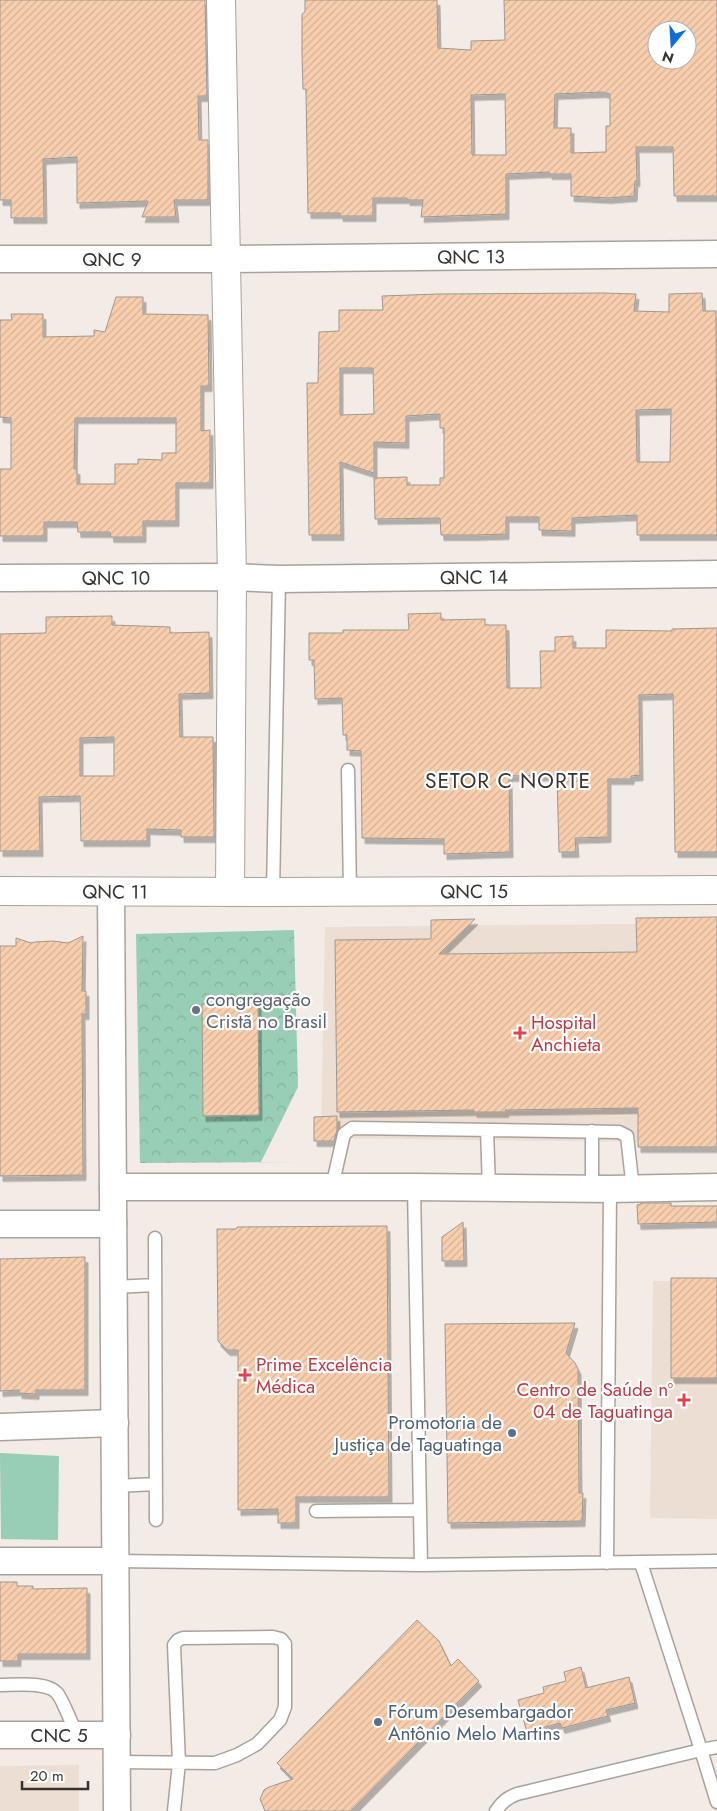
<svg xmlns="http://www.w3.org/2000/svg" width="717" height="1811" font-family="Jost,sans-serif">
	<style>
		.built { fill: #ecded3 }
		.park { fill: url(#park-crowns) }
		.garden { fill: #97ceb5 }
		.building { fill: url(#building-hatch); stroke: #9f9791; fill-rule: evenodd; filter: url(#shadow) }
		.lines { fill: none; stroke-linecap: round; stroke-linejoin: round }
		.lane-casing { stroke: #a9a29c; stroke-width: 15 }
		.street-casing { stroke: #a9a29c; stroke-width: 29 }
		.secondary-casing { stroke: #a9a29c; stroke-width: 30 }
		.lane { stroke: #fff; stroke-width: 12 }
		.street { stroke: #fff; stroke-width: 26 }
		.secondary { stroke: #fff; stroke-width: 28 }
		.worship-dot { fill: #6b7280; stroke: #fff; stroke-width: 2 }
		.health-dot { fill: #e0444e; stroke: #fff; stroke-width: 2 }
		.service-dot { fill: #5c6f8a; stroke: #fff; stroke-width: 2 }
		.labels { text-anchor: middle; stroke-width: 4.5; stroke-linejoin: round; paint-order: stroke }
		.street-label { font-size: 19px; fill: #35322f; stroke: #fff }
		.worship-label { font-size: 19px; fill: #5b616d; stroke: #fff; text-anchor: start }
		.health-label { font-size: 19px; fill: #be3a42; stroke: #fff; text-anchor: start }
		.service-label { font-size: 19px; fill: #4e5e75; stroke: #fff; text-anchor: end }
		.quarter-label { font-size: 21px; letter-spacing: 1px; fill: #35322f; stroke: #fff }
	</style>
	<defs>
		<pattern id="park-crowns" width="20" height="18" patternUnits="userSpaceOnUse" patternTransform="scale(1.25)"><rect width="20" height="18" fill="#97ceb5"/><path d="M2 6a3 3 0 1 1 6 0M12 15a3 3 0 1 1 6 0" fill="none" stroke="#83b19c"/></pattern>
		<pattern id="building-hatch" width="6" height="6" patternUnits="userSpaceOnUse" patternTransform="scale(1.25)"><rect width="6" height="6" fill="#f8cfae"/><path d="M-1 1l2-2M0 6l6-6M5 7l2-2" fill="none" stroke="#d5b296"/></pattern>
		<filter id="shadow"><feDropShadow dx="3" dy="5.5" stdDeviation="0" flood-color="#0004"/></filter>
	</defs>
	<rect width="100%" height="100%" fill="#f3ebe5"/>
	<path class="built" d="M717,923V1143L321,1138L325,927Z
		M653,1281H717V1519L650,1518Z
		M79,1765V1811H0V1766Z"/>
	<path class="park" d="M294,930L298,1087L261,1162H300L140,1163L136,934Z"/>
	<path class="garden" d="M0,1453L59,1456L58,1540L1,1539Z"/>
	<path class="building" d="M0,0H205L207,96H198L199,140H208V200H174L176,217H142L148,201L77,203V157L43,159L44,218H11V200H0Z
		M305,0H437L438,48L471,50V41L505,40L504,0H717V196H674L673,147H636L637,181H635L634,196L608,198L571,196V174H549V172L506,174V214L421,217L423,200H407V198H373V216H340V213H308L306,89H303L302,54V14L305,12ZM657,30H687V60H657ZM603,92L610,94V126H606V152L571,153V128H554L555,94ZM505,94L506,155H472L471,95Z
		M603,293L636,294L634,311L669,312V294L702,293L703,311H716L717,535H637V515L572,518V531L539,530V517H506V534L474,535H441L440,518L375,519L374,478L407,477V485H440V478H444V428H440V414L406,416V443L374,442V473L340,462L341,535H309L307,383H318L319,332L339,331V310H383L382,296L438,294ZM340,368H373L374,414L340,415ZM671,409L670,462H637L636,410Z
		M116,297H143V314L208,315L209,386H201V431L210,430V483H176V521H143V537H111L110,532H78L77,522H44V536H0V469H11V418L0,417V320H12L11,314H43V337L94,336V330L105,332ZM75,418H176V453H162V460L138,459V464H115V484H77V469H74Z
		M441,613V620L485,619V625H506L507,688H541L540,651H555V637L573,636V648H606V630L672,631V629L717,628V852H675L673,694L639,695L640,775L631,776V779H608V837L575,838L576,852H559L557,775L509,776L510,852L444,854V839L362,838L361,751L347,750V735H343L342,698L315,699L314,660H309V633H343V630H409L408,614Z
		M112,616V625L170,627V633L209,632L210,693L179,694L180,737H213L214,837H181V830L147,829V841H81L80,796L39,797L40,851H0V634L46,633V617ZM114,737V776H80V738Z
		M717,917V1147H638V1108L505,1110L506,1112H474V1110L337,1112L335,940L431,939V920L475,919L439,954L637,952L636,918Z
		M83,936L82,991H86V1014H82L83,1175L0,1176V946H16V938L31,943L35,942L53,941L68,943Z
		M258,1003L259,1115L203,1116L202,1004Z
		M337,1116V1130L334,1141H314V1117Z
		M643,1203H671V1206H717V1222L638,1224L637,1205Z
		M463,1222L464,1261H442V1237Z
		M387,1226L389,1497H296V1523H278V1509L238,1510V1350H227L218,1341L217,1229H236L237,1227Z
		M85,1257V1390H36V1394L19,1393V1390L0,1391V1259Z
		M671,1278H717V1378H671Z
		M575,1323L566,1353L575,1363L578,1369L579,1493H583L582,1521L448,1523L445,1324Z
		M0,1582H17V1586H33V1589L87,1588V1654H18V1661H0Z
		M417,1620L439,1641L451,1666L458,1659L479,1681L351,1811H265L260,1799L264,1790L269,1787L293,1779L277,1763Z
		M581,1667L586,1688L629,1677L635,1703L606,1710L608,1716L562,1728L560,1723L527,1732L518,1700L544,1693L543,1687L566,1681L564,1672Z"/>
	<g class="lines">
		<g class="lane-casing">
			<path id="lane" d="M348,770L350,892
				M273,892L279,579
				M487,1130L489,1188
				M332,1187L344,1134L352,1128L619,1132L627,1136L633,1189
				M414,1187L421,1565
				M592,1189V1131
				M155,1238L156,1520
				M114,1287L155,1285
				M115,1486L156,1484
				M316,1511L420,1510
				M116,1561L421,1565L717,1561
				M607,1563L610,1189
				M641,1563L701,1750L717,1747
				M0,1685C14,1685 47,1681 57,1693C62,1698 73,1727 77,1735
				M117,1762L215,1763L237,1755L257,1744L280,1720L285,1707V1644L281,1639L273,1637L183,1638L178,1640L174,1645L179,1763L174,1811
				M496,1811C502,1802 507,1798 517,1794L701,1750L717,1802"/>
		</g>
		<g class="street-casing">
			<g id="street">
				<path id="s1" d="M0,259H224L717,254"/>
				<path id="s2" d="M0,578L232,577L279,579L717,574"/>
				<path d="M111,892L117,1811"/>
				<path d="M113,1187H414L610,1189L717,1187"/>
				<path d="M0,1224H113"/>
				<path d="M0,1427L115,1423"/>
				<path d="M0,1561H116"/>
				<path id="s3" d="M0,1735H117"/>
			</g>
		</g>
		<g class="secondary-casing">
			<g id="secondary">
				<path d="M221,0L232,577L230,892"/>
				<path id="s4" d="M0,891L273,892L717,890"/>
			</g>
		</g>
		<use href="#lane" class="lane"/>
		<use href="#street" class="street"/>
		<use href="#secondary" class="secondary"/>
	</g>
	<circle class="worship-dot" cx="196" cy="1010" r="5"/>
	<g class="health-dot">
		<path d="M517.5 1025.5h5v5h5v5h-5v5h-5v-5h-5v-5h5z"/>
		<path d="M242.5 1367.5h5v5h5v5h-5v5h-5v-5h-5v-5h5z"/>
		<path d="M681.5 1392.5h5v5h5v5h-5v5h-5v-5h-5v-5h5z"/>
	</g>
	<g class="service-dot">
		<circle cx="512" cy="1433" r="5"/>
		<circle cx="378" cy="1722" r="5"/>
	</g>
	<g class="labels">
		<g class="street-label">
			<text dy="7" stroke="none"><textPath href="#s1" startOffset="471">QNC 13</textPath></text>
			<text dy="7" stroke="none"><textPath href="#s1" startOffset="112">QNC 9</textPath></text>
			<text dy="7" stroke="none"><textPath href="#s2" startOffset="474">QNC 14</textPath></text>
			<text dy="7" stroke="none"><textPath href="#s2" startOffset="116">QNC 10</textPath></text>
			<text dy="7" stroke="none"><textPath href="#s4" startOffset="474">QNC 15</textPath></text>
			<text dy="7" stroke="none"><textPath href="#s4" startOffset="115">QNC 11</textPath></text>
			<text dy="7" stroke="none"><textPath href="#s3" startOffset="59">CNC 5</textPath></text>
		</g>
		<g class="worship-label">
			<text x="206" y="1006">congregação<tspan x="206" dy="22">Cristã no Brasil</tspan></text>
		</g>
		<g class="health-label">
			<text x="531" y="1029">Hospital<tspan x="531" dy="22">Anchieta</tspan></text>
			<text x="256" y="1371">Prime Excelência<tspan x="256" dy="22">Médica</tspan></text>
			<text x="673" y="1396" text-anchor="end">Centro de Saúde nº<tspan x="673" dy="22">04 de Taguatinga</tspan></text>
		</g>
		<g class="service-label">
			<text x="502" y="1429">Promotoria de<tspan x="502" dy="22">Justiça de Taguatinga</tspan></text>
			<text x="388" y="1718" text-anchor="start">Fórum Desembargador<tspan x="388" dy="22">Antônio Melo Martins</tspan></text>
		</g>
		<g class="quarter-label">
			<text x="508" y="788">SETOR C NORTE</text>
		</g>
	</g>
	<g transform="translate(672 45) rotate(198)"><circle r="24" fill="#ffffff" stroke="#aeadac"/>
	<path d="M0-4L9 19L0 12L-9 19Z" fill="#106bd4"/>
	<text y="-8" font-size="14" font-weight="bold" text-anchor="middle" fill="#35322f">N</text>
	</g>
	<path d="M22 1781v8h66v-8" fill="none" stroke="#35322f" stroke-width="2.5"/>
	<text x="30" y="1781" font-size="15" fill="#35322f" stroke="#ffffff" stroke-width="4" paint-order="stroke">20 m</text>
</svg>
